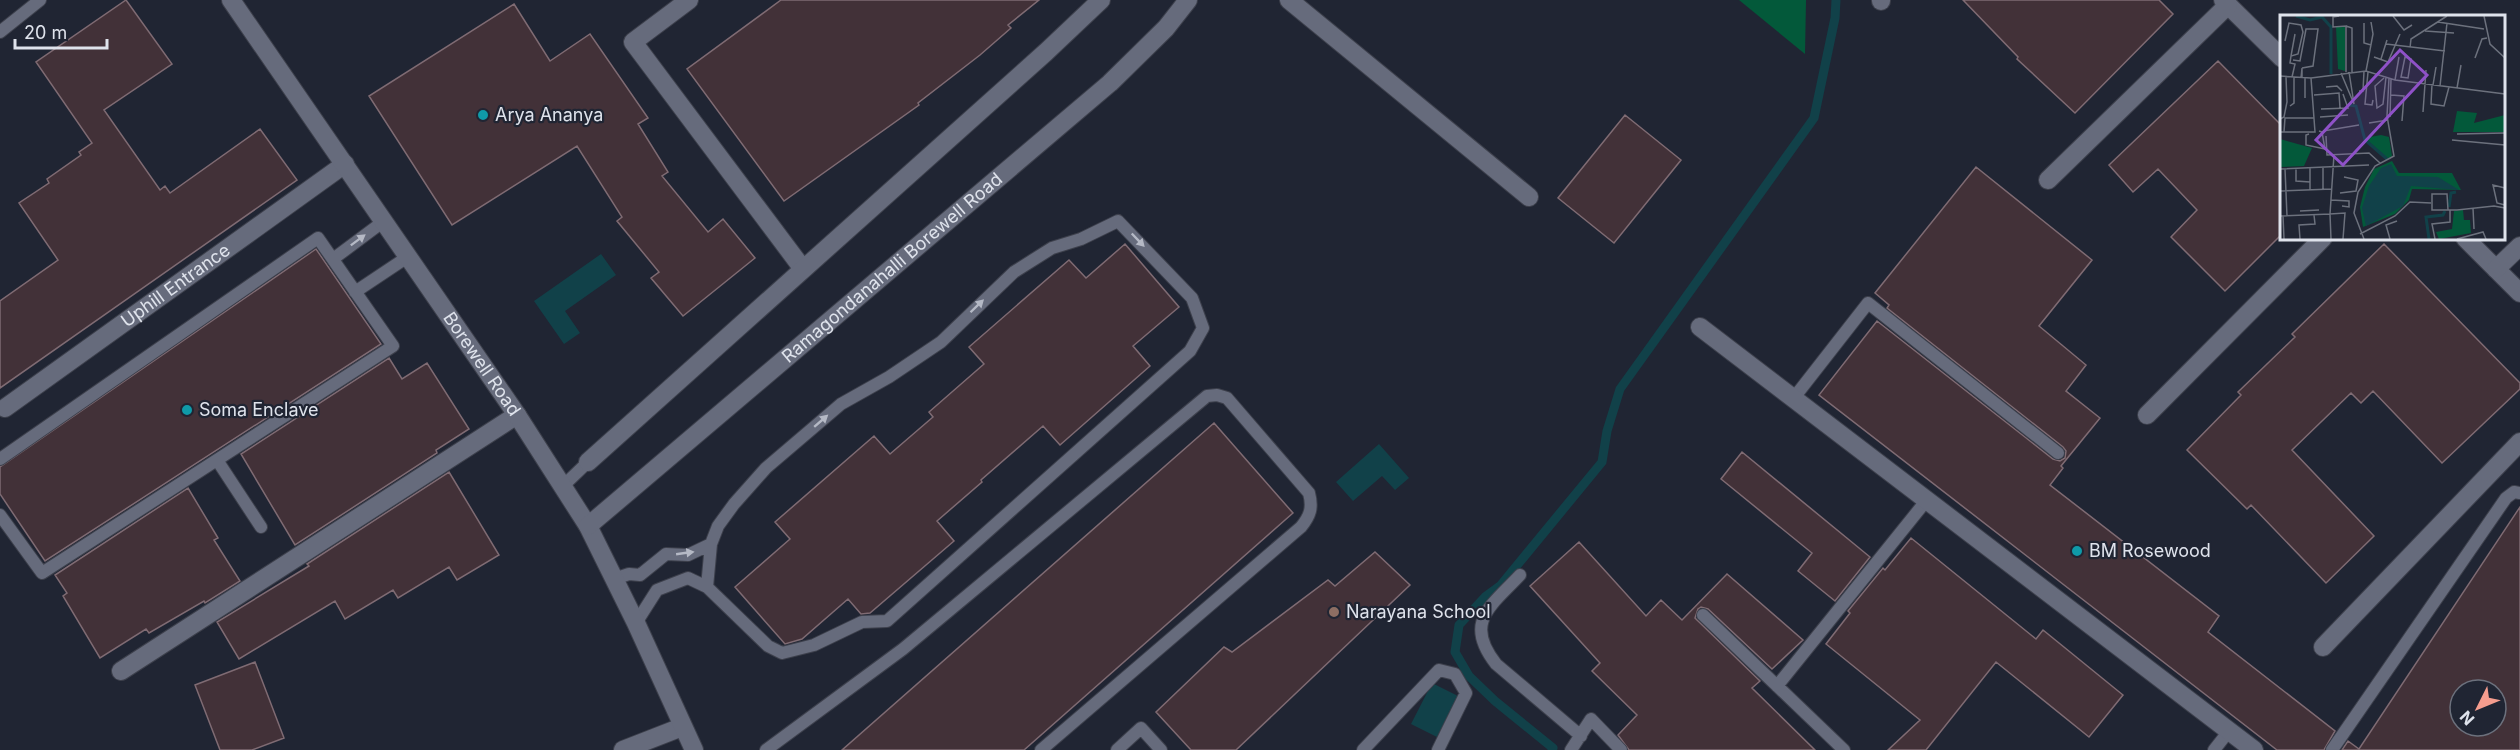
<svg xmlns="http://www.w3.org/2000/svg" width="2520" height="750" font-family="Inter,sans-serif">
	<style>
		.green { fill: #03593a }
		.water { fill: #114149 }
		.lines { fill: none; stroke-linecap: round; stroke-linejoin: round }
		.stream { stroke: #114149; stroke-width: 9 }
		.building { fill: #423138; stroke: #7f6b73; stroke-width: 1.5; fill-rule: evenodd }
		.service-casing { stroke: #3d404c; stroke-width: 14 }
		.minor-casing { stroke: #3d404c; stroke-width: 20 }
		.tertiary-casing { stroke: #3d404c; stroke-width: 20 }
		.service { stroke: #666b7c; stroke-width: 12 }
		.minor { stroke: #666b7c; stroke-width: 18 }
		.tertiary { stroke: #666b7c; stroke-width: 18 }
		.oneway { fill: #b5b9c5 }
		.culture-dot { fill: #0f9aa8; stroke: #202533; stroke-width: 2 }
		.education-dot { fill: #8d6e63; stroke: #202533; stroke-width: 2 }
		.labels { text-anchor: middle; stroke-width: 4.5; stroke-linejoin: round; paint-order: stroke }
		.poi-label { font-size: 18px; fill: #dfe3ec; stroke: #202533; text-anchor: start }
		.street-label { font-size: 18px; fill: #dfe3ec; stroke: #202533 }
		.inset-river { fill: none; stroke: #114149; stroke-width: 3 }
		.inset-road { fill: none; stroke: #6c717d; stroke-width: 1.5 }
		.view { fill: #8f51c8; fill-opacity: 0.15; stroke: #8f51c8; stroke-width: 3 }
		.inset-edge { fill: none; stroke: #dfe3ec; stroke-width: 3 }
	</style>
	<rect width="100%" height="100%" fill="#202533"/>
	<path class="green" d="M1739,0H1806L1805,54Z"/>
	<path class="water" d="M601,254L616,275L565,311L580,333L564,344L534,301Z
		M1379,444L1409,478L1395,490L1382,476L1353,501L1336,482Z
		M1432,683L1458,696L1437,737L1411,724Z"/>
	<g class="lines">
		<path class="stream" d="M1552,750L1553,748L1495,701L1469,676L1455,652L1459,625L1485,597L1500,586L1602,462L1607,431L1620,389L1814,118L1835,18L1836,0"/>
	</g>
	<path class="building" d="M126,0L172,64L104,110L160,190L165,186L170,193L260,129L297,180L0,388V301L58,260L19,203L49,183L47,179L81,155L79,152L92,143L36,62Z
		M781,0H1039L1008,25L1011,28L980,55L918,103L919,105L784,201L687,69Z
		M1963,0H2159L2173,14L2075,113L2017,59L2018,57Z
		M514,4L550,61L590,34L648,118L638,124L668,172L662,176L708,232L723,219L755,258L683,316L651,278L659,272L617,221L622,217L577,146L452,225L369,96Z
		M2218,61L2282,126V234L2225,291L2171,237L2197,210L2158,169L2133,192L2109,165Z
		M1625,115L1681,160L1614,243L1558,198Z
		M1976,167L2092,260L2039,326L2086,365L2066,391L2100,418L2061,466L2063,468L2050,485L2219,616L2208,632L2335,731L2324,750H2277L1819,395L1877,321L2053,459L2060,461L2065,458L2066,451L2063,447L1887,308L1889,305L1875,293Z
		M1125,244L1179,307L1133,346L1150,366L1060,445L1043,426L981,480L982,482L937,521L954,541L870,613L861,614L848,599L802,639L785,644L735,587L790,539L775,522L874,436L890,454L933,417L929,412L984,364L969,347L1069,260L1086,278Z
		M2384,244L2520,383V389L2442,463L2373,391L2361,403L2351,393L2292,450L2374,536L2326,583L2251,505L2247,509L2187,450L2241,395L2238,392L2295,337L2292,334Z
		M316,249L381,344L45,561L0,494V467Z
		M389,358L402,379L427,363L469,429L436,450L437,453L295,545L241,454Z
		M1214,423L1293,513L1024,750H842Z
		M1742,452L1870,557L1835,601L1798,571L1812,553L1721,479Z
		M449,472L499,555L457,580L449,567L398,598L393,590L345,619L335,601L239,659L217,622L309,566L307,564Z
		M188,488L218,538L214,540L240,581L205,603L204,601L149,633L146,629L100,658L63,596L67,593L55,575Z
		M2520,507V750H2342L2348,741L2359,749ZM2460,690H2496V726H2460Z
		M1911,538L2036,639L2043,630L2123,695L2089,737L1996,662L1926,750H1888L1920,720L1826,644L1850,613L1848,611L1883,568L1885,570Z
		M1579,542L1646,616L1661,600L1682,620L1727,574L1803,640L1772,669L1708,609L1701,607L1698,609L1695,618L1760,681L1752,688L1815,750H1629L1618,735L1637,715L1592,671L1600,663L1530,586Z
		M1375,552L1410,585L1236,750H1191L1156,712L1224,647L1232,652L1328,580L1335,586Z
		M255,662L284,738L252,750H220L195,685Z"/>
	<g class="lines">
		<g class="service-casing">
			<path id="service" d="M0,32L40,0
				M333,259L384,221
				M355,292L409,256
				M1793,399L1868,303L2058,453
				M0,459L318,238L393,346L42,573L0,515
				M217,460L261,527
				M562,487L588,462
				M1520,575C1491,606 1463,622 1496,664L1581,736
				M614,579L629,574L640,575L666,554L688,555L711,544L718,526L734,504L766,468L841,404L889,377L941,342L1014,272L1052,248L1081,239L1118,221L1192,298L1203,328L1190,351L887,621L862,622L814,645L782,653L768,646L707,587L688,578L657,590L636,623
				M707,587L711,544
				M1703,615L1844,750
				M1777,686L1926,501
				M766,750L903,649L1207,396L1217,395L1227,398L1309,493C1313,508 1310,516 1301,527L1041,750
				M1117,750L1141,728L1161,750
				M1363,750L1439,670L1455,674L1466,693L1438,750
				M1571,750L1591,719L1621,750
				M2214,750L2229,731
				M2332,750L2506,498L2514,492L2520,493"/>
		</g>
		<g class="minor-casing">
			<g id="minor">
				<path d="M689,0L633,42L803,269"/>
				<path d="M1289,0L1529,197"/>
				<path d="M2223,0L2282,58"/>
				<path d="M1881,1V0"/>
				<path d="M2048,180L2228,5"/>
				<path d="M2465,238L2520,293"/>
				<path d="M2496,269L2520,246"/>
				<path d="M1700,327L2254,750"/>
				<path id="s1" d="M5,408L345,164"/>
				<path d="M2147,415L2323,238"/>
				<path d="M588,462L1046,52L1101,0"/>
				<path d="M2323,647L2520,442"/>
				<path d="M121,671L517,415"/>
				<path d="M623,750L682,727"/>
			</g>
		</g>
		<g class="tertiary-casing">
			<g id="tertiary">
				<path id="s2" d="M231,0L517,415L588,526L636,623L694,750"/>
				<path id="s3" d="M588,526L1110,83L1166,28L1188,0"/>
			</g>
		</g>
		<use href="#service" class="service"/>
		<use href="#minor" class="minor"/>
		<use href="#tertiary" class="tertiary"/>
	</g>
	<defs><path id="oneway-solid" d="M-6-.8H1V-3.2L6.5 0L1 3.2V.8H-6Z" transform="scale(1.5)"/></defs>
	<g class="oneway">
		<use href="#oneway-solid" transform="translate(358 240) rotate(-37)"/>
		<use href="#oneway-solid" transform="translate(1138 240) rotate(46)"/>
		<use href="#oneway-solid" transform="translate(977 306) rotate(-44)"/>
		<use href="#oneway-solid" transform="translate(821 421) rotate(-41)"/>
		<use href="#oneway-solid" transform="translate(685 553) rotate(-8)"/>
	</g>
	<g class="culture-dot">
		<circle cx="483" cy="115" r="6"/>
		<circle cx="187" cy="410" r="6"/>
		<circle cx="2077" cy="551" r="6"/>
	</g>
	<circle class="education-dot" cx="1334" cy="612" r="6"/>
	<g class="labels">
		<g class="poi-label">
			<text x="495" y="121">Arya Ananya</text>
			<text x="199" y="416">Soma Enclave</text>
			<text x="2089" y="557">BM Rosewood</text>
			<text x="1346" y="618">Narayana School</text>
		</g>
		<g class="street-label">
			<text dy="6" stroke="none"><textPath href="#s3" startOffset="399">Ramagondanahalli Borewell Road</textPath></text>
			<text dy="6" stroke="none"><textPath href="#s1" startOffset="210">Uphill Entrance</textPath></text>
			<text dy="6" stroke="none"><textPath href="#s2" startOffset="442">Borewell Road</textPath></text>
		</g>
	</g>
	<g transform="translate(2280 15)">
		<rect width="225" height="225" fill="#202533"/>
		<path d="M56,12H65V56L58,54ZM177,96L197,98L194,108L225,100V117H173ZM101,120L109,122L112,141L108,144L85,123ZM0,124L32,133L24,151L0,152ZM112,146L119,158H172L181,175L132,174L129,185L115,199L83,212L80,192L85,172L94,154ZM183,195L184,205H190L191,218L159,224L156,217L172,214L174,196Z" fill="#03593a"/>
		<path d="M111,149L117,161L158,162L179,175L131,171L123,191L86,211L82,193L89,171L101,153Z" fill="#114149"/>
		<path class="inset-river" d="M16,1L30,5L42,2L51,12V59M68,90L76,91L85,125L107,144M169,192L171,178L176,177M149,224L146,202L163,200L165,196"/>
		<path class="inset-road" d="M59,1L53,2V12L66,11V57M113,1L124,15L132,10M204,1L210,29L225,43M158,7L204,14M84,8V28L91,30M66,11L72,13V57M145,16L174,18M5,26L9,8L21,10L23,17L18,39L11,41L10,48L15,49L12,62M106,29L165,36M130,33L131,24L167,1M11,41L15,19M94,42L108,47L120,19M125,42L131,44L128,63L121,62ZM195,43L202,24L207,23M101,44L107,25M13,45L20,46L26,14H38L33,51L22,53M86,56L93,19L91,7M88,57L85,89L92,90L93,85M61,58L74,89L69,57M0,61L31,63L86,56L115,65L225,79M21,63L22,53V63M104,63L95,71L97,93L103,89L106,62M115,65L119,42M152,69L151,89L164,91L169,72M153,70L156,52M160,71L167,8M46,72L57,71L62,76M177,73L181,50M79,76H83L84,56M34,80L59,78L60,93M111,80L124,81L122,106M25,83V63M10,91L14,88V62M41,94L68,93L63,79M143,97L146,55M40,102L68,100M110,102L111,64M0,104L4,102L7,87L6,62M89,108L108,105M43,116L79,110M0,117H35L31,63M4,117L5,103H34M29,119L26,120V130L45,134L42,117L39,116M177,119L225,118M46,121L47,140L89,138L100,148M172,125L225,130M54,140L50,199L65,198L63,224M43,152V174M16,153V166L30,167M30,153V175M0,154L89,150M5,154L7,201M225,173L213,170L217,188L225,190M0,176L52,174M60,178L76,176L78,165L64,162M51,185L69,186V192L62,191M193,193L194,214M168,195L167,179H152V195H177L214,191L225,193M20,196L39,195M0,201L50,199L51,224M3,201L4,224M80,219L115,201L130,187L151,188M20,224L19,210L35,209L34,200M84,224L74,198L78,177L95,151L114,141L107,101L109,63M110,224L106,210L117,206M155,224L152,209L170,207V195M177,224L203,217L206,224"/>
		<path class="view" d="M120,35L147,60L63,150L36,125Z"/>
		<rect width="225" height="225" class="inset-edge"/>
	</g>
	<g transform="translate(2478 708) rotate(227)"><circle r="28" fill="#202533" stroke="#6c717d" stroke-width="1.5"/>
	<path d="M0-4.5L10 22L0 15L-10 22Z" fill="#f59d8e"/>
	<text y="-9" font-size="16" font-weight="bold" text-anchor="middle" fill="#dfe3ec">N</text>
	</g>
	<path d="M15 39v9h92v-9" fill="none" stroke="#dfe3ec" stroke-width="3"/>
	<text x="24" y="39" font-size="18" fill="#dfe3ec" stroke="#202533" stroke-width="4.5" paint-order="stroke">20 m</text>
</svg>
